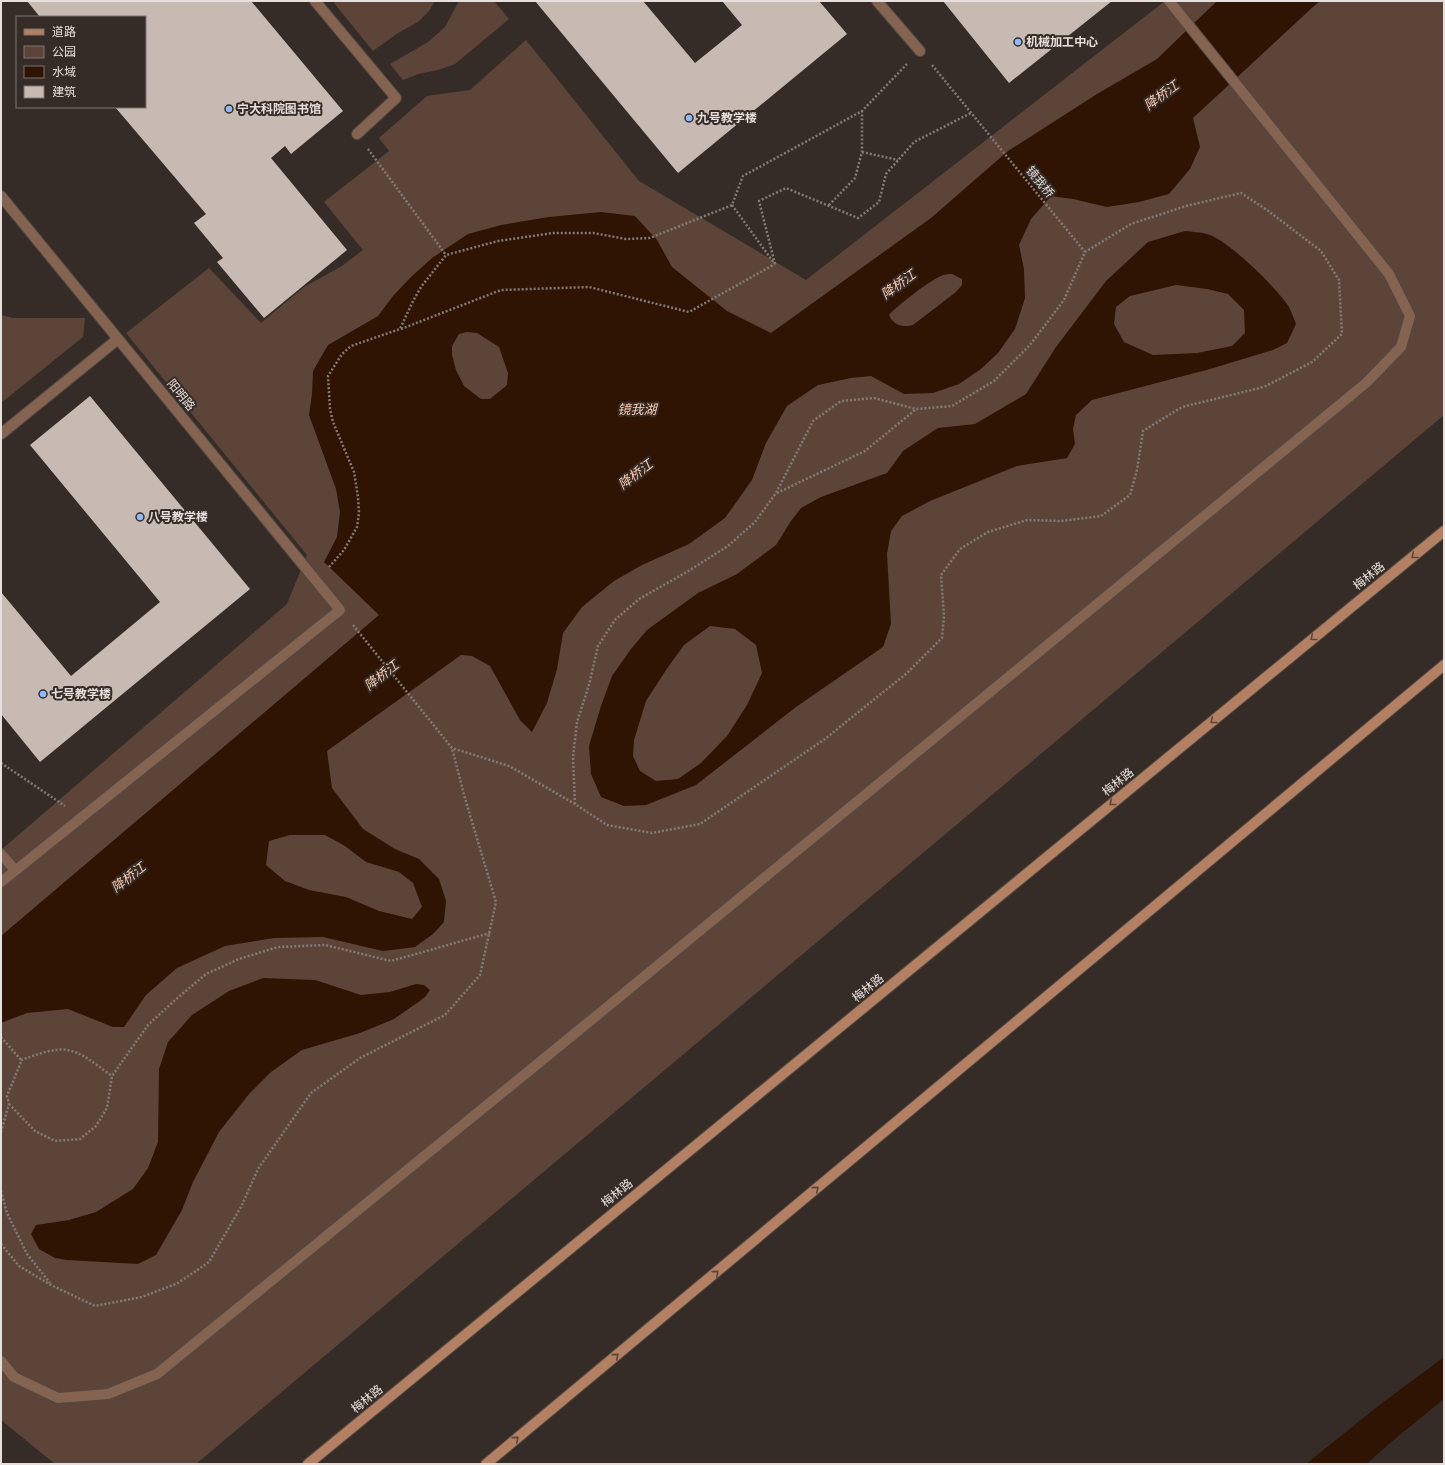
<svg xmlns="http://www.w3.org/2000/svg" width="1445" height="1465" font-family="'DejaVu Sans','Noto Sans SC',sans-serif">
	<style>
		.green { fill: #5c4538 }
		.water { fill: #2f1303; fill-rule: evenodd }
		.building { fill: #c7bab3 }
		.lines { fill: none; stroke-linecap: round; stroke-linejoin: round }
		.service-casing { stroke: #524944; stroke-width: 12 }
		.pedestrian-casing { stroke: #524944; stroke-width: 12 }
		.minor-casing { stroke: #524944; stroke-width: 12 }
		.secondary-casing { stroke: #524944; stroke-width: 12 }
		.path { stroke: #837b77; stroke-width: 2.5; stroke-dasharray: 2 2; stroke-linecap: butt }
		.service { stroke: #846351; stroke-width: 10 }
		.pedestrian { stroke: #846351; stroke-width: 10 }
		.minor { stroke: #846351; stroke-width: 10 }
		.secondary { stroke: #b48063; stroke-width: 10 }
		.oneway { stroke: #5c4539 }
		.poi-dot { fill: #8fb8fd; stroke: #362c27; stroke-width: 1.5 }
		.labels { text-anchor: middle; stroke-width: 4; stroke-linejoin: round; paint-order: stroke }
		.poi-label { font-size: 12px; font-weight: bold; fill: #e6dfdc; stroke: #362c27; text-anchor: start }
		.street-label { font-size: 12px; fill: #e6dfdc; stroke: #362c27 }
		.water-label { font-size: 13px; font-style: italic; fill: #fccbb0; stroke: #362c27 }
	</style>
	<rect width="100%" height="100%" fill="#362c27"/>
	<path class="green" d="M336,1H435L429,11L418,22L398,33L373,51L334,3Z
		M459,1H494L509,19L455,64L438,70L418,74L403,80L390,64L428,42L445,27Z
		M1165,1H1444V415L196,1464H55L1,1420V850L287,604L307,555L126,333L209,268L261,323L304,287L342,266L363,250L324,202L389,151L379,138L427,96L470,90L526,40L639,181L806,280Z
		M1,315L13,318H85L83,337L1,403Z"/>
	<path class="water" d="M1217,1H1320L1314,6L1193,118L1200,147L1190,169L1169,194L1139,202L1107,207L1073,199L1051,196L1031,219L1019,245L1024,269L1025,298L1015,329L998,353L981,369L959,384L933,393L904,394L871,376L851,378L818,385L787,406L766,443L752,480L725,518L689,544L642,565L614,581L582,607L563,633L557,669L547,703L532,732L520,720L490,666L472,656L461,655L327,751L332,788L363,829L395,849L419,859L439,879L446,901L444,922L433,934L415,947L383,951L323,937L274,938L225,946L177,968L146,995L124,1027H113L68,1009L27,1013L1,1023V936L379,615L324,562L337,537L340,512L336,489L309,415L312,394L313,371L328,345L378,316L393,296L410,278L432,258L468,234L501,225L549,217L601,212L635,216L657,240L672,267L727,311L771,333L931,218L1008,151L1097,94L1157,59ZM952,274L962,279V285L956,292L913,325C903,328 893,325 889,315C898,305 930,280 943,275C946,274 949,274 952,274ZM467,332L477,333L499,347L508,373L507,385L490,399H481L464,386L456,370L452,355V346L459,334ZM290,835H325L345,846L366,862L399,872L413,883L422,907L412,919L379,911L346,897L309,890L285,881L266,865L269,841Z
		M1185,231C1192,232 1200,232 1207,234C1226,238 1278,289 1289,307C1292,313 1294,319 1296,324L1287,343L1273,350L1210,369L1092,400L1076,415L1073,429L1075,444L1067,458L1017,466L930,501L902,516L891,531L887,554L891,624L883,647L796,707L696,785L646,805L624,806L601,797L591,774L589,746L601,706L612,676L631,649L647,630L698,593L737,574L776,545L791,521L801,508L821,497L887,473L903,451L938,428L975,424L1026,394L1056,347L1106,281L1148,242ZM1176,285L1207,289L1228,294L1244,310L1245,333L1232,346L1197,353L1153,355L1124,342L1114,324L1116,307L1130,296ZM710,626L735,629L756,645L762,673L747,705L727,736L701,763L678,779L656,781L640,771L633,756L634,740L646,701L666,670L684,645Z
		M263,978L315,980L361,995L390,992L416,984L424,985L430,990L425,997L417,1003L394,1019L360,1033L302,1050L271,1072L249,1094L219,1132L193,1182L182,1210L156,1255L138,1264L67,1260L55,1258L39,1249L31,1234L36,1225L69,1220L96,1212L133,1189L148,1168L158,1142L159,1069L168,1042L192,1015L229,991Z
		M1444,1357V1399L1402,1433L1366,1464H1306L1382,1403Z"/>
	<path class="building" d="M27,1H251L343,111L291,154L285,146L271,158L347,250L264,318L217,262L223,258L194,223L206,214L115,107H145V17H40Z
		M535,1H643L695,63L742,25L722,1H819L847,34L678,173Z
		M943,1H1112L1009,83Z
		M90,396L250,589L40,762L1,714V592L71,676L160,602L30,445Z"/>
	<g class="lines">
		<g class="service-casing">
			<path id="service" d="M315,1L396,98L357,134
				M877,1L920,51
				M1169,1L1178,12
				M1,196L340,610L1,882
				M1,434L118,339"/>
		</g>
		<g class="pedestrian-casing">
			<path id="pedestrian" d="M1,854L15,870"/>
		</g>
		<g class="minor-casing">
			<path id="minor" d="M1,1361L14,1377L58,1398L108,1394L157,1374L584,1026L1366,383L1401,347L1410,316L1389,274L1178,12"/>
		</g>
		<g class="secondary-casing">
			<path id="secondary" d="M308,1464L1444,531
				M486,1464L1444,665"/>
		</g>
		<path class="path" d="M932,65L1085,252
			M368,149L446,255
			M862,152L898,160
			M732,205L774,263
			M829,205L855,178L862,152V111
			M775,264L759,201L786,188L858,218L879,202L886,174L914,142L971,113
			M401,329L501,290L589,287L689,312L775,264
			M777,493L865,451L915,410
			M329,567L344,550L357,527L359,513L358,497L354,472L333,422L330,409L328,376L342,354L351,346L400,329L413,301L421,287L446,255L498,241L553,233H593L626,239L650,238L732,205L743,176L862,111L907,64
			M353,625L452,748L509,766L575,804L607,825L652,833L700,824L825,739L907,673L942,638L944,616L941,575L960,549L988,532L1027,520L1061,521L1101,516L1130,495L1137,470L1143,431L1182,407L1264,387L1312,362L1342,334L1339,280L1321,251L1267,210L1241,193L1186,206L1131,224L1085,252L1064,300L1030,345L994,381L952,406L916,409L874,398L841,401L813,421L776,493L755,522L728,546L685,573L639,599L615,620L598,646L589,685L577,722L573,757L575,804
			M1,763L65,806
			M1,1037L21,1060
			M21,1060C37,1055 55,1046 72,1051C84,1054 102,1069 112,1076
			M9,1104L35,1131L55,1141L80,1139L96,1126L107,1108L112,1076L148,1025L174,1001L206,974L239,959L278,947L325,945L391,961L490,933
			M1,1132L9,1104L7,1096L21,1062V1060
			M1,1191L7,1213L27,1254L50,1283
			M1,1244L19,1266L51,1285L95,1306L142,1297L178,1283L209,1262L242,1205L258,1169L311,1093L360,1058L445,1015L480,975L496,902L464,795L452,748"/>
		<use href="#service" class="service"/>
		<use href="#pedestrian" class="pedestrian"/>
		<use href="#minor" class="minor"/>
		<use href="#secondary" class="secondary"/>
	</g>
	<defs><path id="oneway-chevron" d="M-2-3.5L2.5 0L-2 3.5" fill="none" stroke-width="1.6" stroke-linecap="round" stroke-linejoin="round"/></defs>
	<g class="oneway">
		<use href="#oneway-chevron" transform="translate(1414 556) rotate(141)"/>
		<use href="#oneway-chevron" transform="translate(1313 638) rotate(141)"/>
		<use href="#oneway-chevron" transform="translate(1213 721) rotate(141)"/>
		<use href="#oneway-chevron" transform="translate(1112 803) rotate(141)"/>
		<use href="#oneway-chevron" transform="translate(816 1189) rotate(-40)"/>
		<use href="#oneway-chevron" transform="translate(716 1273) rotate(-40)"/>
		<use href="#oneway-chevron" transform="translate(616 1356) rotate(-40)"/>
		<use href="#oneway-chevron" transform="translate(516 1439) rotate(-40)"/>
	</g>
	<g class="poi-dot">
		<circle cx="1018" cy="42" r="4"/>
		<circle cx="229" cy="109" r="4"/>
		<circle cx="689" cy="118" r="4"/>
		<circle cx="140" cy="517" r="4"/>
		<circle cx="43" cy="694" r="4"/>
	</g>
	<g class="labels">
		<g class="poi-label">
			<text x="1026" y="46">机械加工中心</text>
			<text x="237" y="113">宁大科院图书馆</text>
			<text x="697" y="122">九号教学楼</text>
			<text x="148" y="521">八号教学楼</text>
			<text x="51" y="698">七号教学楼</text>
		</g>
		<g class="street-label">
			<text transform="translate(1040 182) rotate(51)" y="4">镜我桥</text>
			<text transform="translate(181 395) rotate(51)" y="4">阳明路</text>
			<text transform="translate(1369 576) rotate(-39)" y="4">梅林路</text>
			<text transform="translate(1118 782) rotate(-39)" y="4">梅林路</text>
			<text transform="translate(868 988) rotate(-39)" y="4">梅林路</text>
			<text transform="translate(617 1193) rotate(-39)" y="4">梅林路</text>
			<text transform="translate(367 1399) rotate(-39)" y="4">梅林路</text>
		</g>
		<g class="water-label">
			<text transform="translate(1161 95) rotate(-36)" y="5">降桥江</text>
			<text transform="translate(898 284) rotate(-36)" y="5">降桥江</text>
			<text x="637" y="414">镜我湖</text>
			<text transform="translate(635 474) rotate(-37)" y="5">降桥江</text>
			<text transform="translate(381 675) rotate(-38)" y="5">降桥江</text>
			<text transform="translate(128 877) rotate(-38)" y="5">降桥江</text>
		</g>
	</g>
	<rect width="1445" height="1465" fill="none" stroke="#e6dfdc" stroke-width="4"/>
	<rect x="16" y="16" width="130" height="92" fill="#362c27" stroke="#7c746f"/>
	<rect x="24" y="29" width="20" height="6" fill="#b48063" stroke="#7c746f"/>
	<text x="52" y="36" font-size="12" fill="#e6dfdc">道路</text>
	<rect x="24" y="46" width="20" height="12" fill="#5c4538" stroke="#7c746f"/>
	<text x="52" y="56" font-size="12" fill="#e6dfdc">公园</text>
	<rect x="24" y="66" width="20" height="12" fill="#2f1303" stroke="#7c746f"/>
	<text x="52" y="76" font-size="12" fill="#e6dfdc">水域</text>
	<rect x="24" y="86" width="20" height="12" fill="#c7bab3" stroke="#7c746f"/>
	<text x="52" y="96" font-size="12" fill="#e6dfdc">建筑</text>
</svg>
